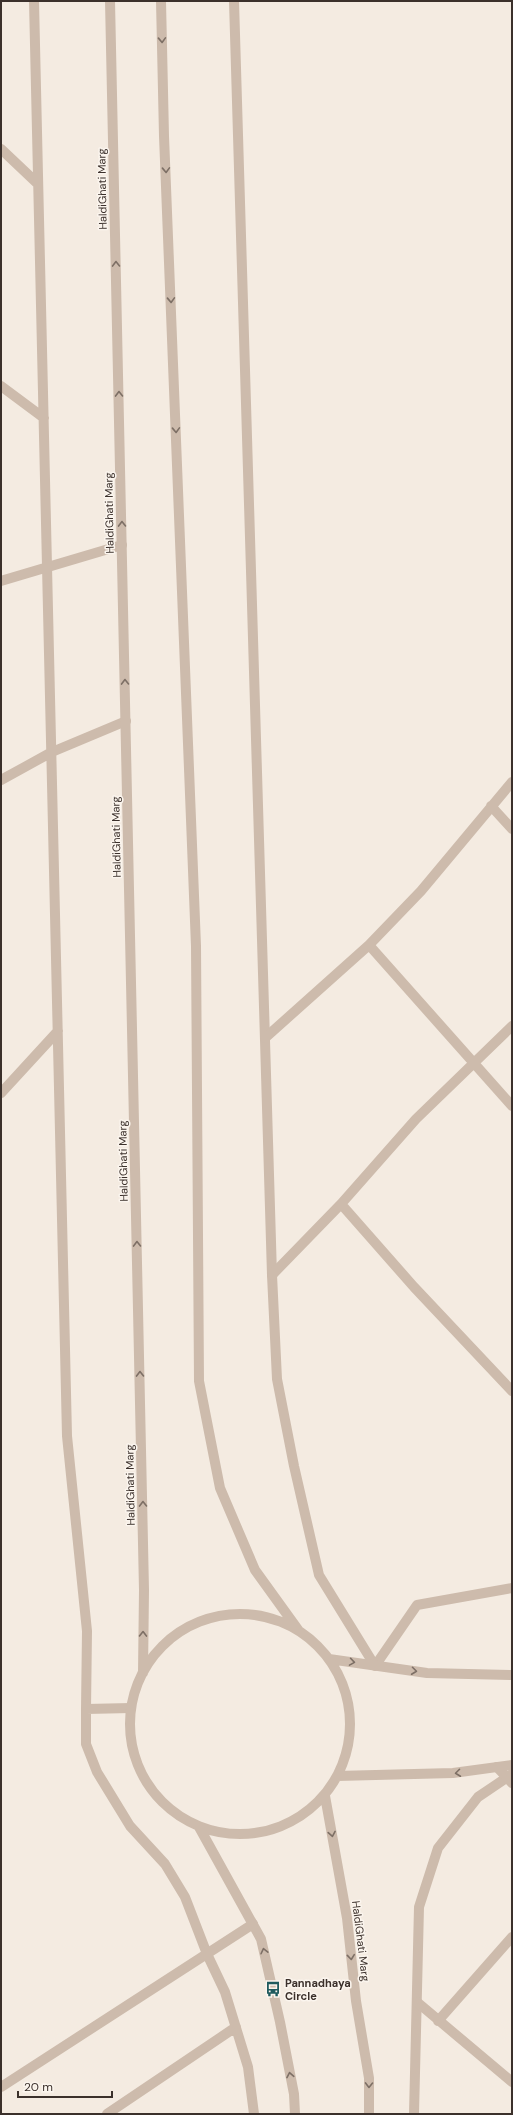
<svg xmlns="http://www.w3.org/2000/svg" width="513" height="2115" font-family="'DM Sans',sans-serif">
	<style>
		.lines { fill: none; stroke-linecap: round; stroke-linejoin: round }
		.service { stroke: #cdbbac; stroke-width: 10 }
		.minor { stroke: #cdbbac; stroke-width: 10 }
		.tertiary { stroke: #cdbbac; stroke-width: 10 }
		.oneway { stroke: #7d6f65 }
		.labels { text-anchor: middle; stroke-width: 3; stroke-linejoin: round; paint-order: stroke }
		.street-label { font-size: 11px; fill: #3b302b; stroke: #fbf5ee }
		.poi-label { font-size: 11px; font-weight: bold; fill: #3b302b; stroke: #fbf5ee; text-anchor: start }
	</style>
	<rect width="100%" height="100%" fill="#f4ebe1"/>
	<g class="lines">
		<path class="service" d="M234,1L272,1275L277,1379L294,1466L319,1575L375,1666L417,1605L512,1588
			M414,2114L419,1907L438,1848L478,1797L512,1774"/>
		<path class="minor" d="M34,1L67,1436L87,1631L86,1709L131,1708
			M1,149L38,184
			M1,386L44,418
			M1,581L122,545
			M1,780L52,752L126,721
			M491,806L512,829
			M369,945L512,1106
			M265,1038L369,945L421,891L512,782
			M1,1093L58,1031
			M341,1204L414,1287L512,1391
			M272,1275L341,1204L416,1119L512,1026
			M86,1709V1744L97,1772L130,1826L165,1864L185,1897L207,1954L225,1992L248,2067L254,2114
			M497,1767L512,1783
			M417,2002L512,2082
			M438,2021L512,1937
			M1,2087L253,1924
			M107,2114L236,2027"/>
		<path class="tertiary" d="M110,1L144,1590L143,1673
			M161,1L164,136L196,946L199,1381L220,1488L255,1570L299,1631
			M130 1724a110 110 0 1 1 220 0a110 110 0 1 1-220 0Z
			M329,1659L427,1673L512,1675
			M337,1776L453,1773L512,1765
			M325,1796L347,1918L356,2001L369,2078V2114
			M199,1827L261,1939L280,2022L294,2094L295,2114"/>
	</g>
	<defs><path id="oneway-chevron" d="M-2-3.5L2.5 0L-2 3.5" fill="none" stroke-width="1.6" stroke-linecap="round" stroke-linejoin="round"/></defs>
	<g class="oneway">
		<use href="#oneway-chevron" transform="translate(162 40) rotate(88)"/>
		<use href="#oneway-chevron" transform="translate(166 170) rotate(88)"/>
		<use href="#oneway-chevron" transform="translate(116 264) rotate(-91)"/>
		<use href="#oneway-chevron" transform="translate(171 300) rotate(88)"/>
		<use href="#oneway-chevron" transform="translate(119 394) rotate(-91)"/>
		<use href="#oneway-chevron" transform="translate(176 430) rotate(88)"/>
		<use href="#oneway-chevron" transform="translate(122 524) rotate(-91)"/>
		<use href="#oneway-chevron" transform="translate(125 682) rotate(-91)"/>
		<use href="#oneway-chevron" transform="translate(137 1244) rotate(-91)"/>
		<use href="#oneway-chevron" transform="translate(140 1374) rotate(-91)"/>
		<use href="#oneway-chevron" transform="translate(143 1504) rotate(-91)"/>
		<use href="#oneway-chevron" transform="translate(143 1634) rotate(-89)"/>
		<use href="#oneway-chevron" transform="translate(352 1662) rotate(9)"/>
		<use href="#oneway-chevron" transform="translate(414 1671) rotate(7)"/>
		<use href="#oneway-chevron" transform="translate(458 1773) rotate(173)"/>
		<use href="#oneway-chevron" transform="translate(332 1834) rotate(80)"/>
		<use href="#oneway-chevron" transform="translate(264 1951) rotate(-103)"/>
		<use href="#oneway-chevron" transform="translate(351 1957) rotate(84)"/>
		<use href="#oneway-chevron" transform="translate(290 2075) rotate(-101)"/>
		<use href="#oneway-chevron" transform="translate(369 2085) rotate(91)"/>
	</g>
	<defs>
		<g id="bus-bare" transform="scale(1.2)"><path d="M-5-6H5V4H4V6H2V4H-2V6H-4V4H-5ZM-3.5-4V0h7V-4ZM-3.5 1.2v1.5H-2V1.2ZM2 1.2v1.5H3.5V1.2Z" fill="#1f5a5e" stroke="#fbf5ee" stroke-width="2.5" paint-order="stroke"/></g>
	</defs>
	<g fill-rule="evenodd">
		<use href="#bus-bare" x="273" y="1989"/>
	</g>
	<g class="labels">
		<g class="street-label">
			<text transform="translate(102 189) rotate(-91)" y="4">HaldiGhati Marg</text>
			<text transform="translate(109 513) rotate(-91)" y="4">HaldiGhati Marg</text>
			<text transform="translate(116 837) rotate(-91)" y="4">HaldiGhati Marg</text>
			<text transform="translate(123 1161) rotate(-91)" y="4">HaldiGhati Marg</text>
			<text transform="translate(130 1485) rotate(-91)" y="4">HaldiGhati Marg</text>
			<text transform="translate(361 1941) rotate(83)" y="4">HaldiGhati Marg</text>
		</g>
		<g class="poi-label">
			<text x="285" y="1987">Pannadhaya<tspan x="285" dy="13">Circle</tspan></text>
		</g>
	</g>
	<rect width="513" height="2115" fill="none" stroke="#3b302b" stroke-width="4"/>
	<path d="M18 2091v6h94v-6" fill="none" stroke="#3b302b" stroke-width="2"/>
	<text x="24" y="2091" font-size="12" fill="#3b302b" stroke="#fbf5ee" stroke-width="3" paint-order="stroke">20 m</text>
</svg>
